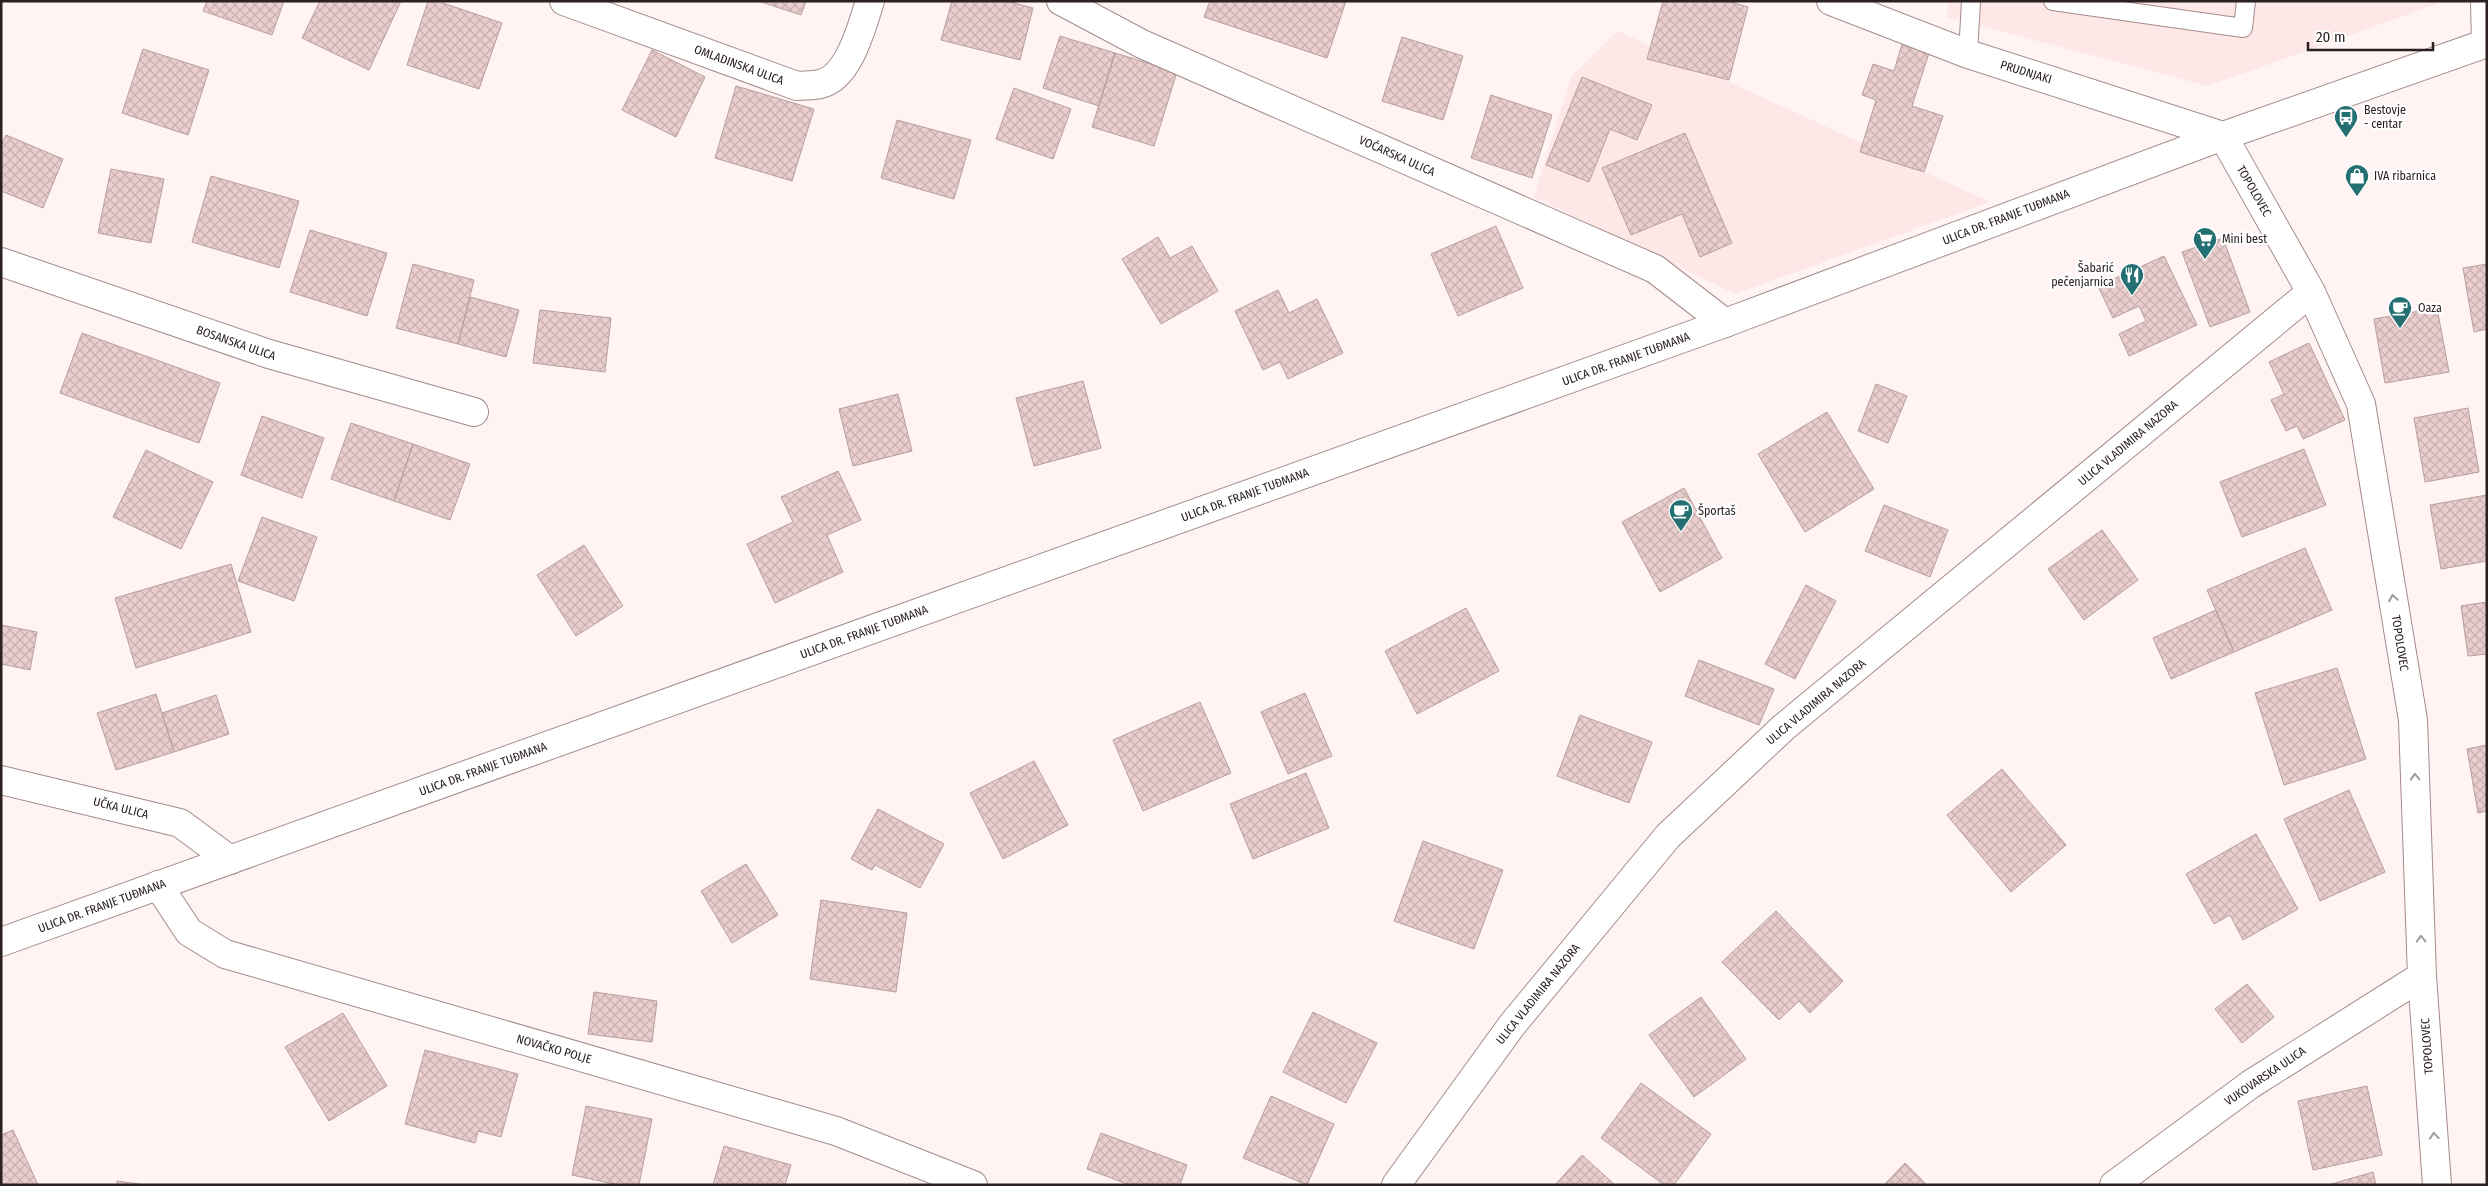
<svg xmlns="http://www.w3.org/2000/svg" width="2488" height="1186" font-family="'Fira Sans Condensed',sans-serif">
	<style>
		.built { fill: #fee7e7 }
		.building { fill: url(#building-cross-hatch); stroke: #b99e9e }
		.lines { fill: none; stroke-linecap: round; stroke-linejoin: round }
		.service-casing { stroke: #a58b8b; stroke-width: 20 }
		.minor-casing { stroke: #a58b8b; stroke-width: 30 }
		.secondary-casing { stroke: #a58b8b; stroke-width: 30 }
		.service { stroke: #fff; stroke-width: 18 }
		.minor { stroke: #fff; stroke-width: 28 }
		.secondary { stroke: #fff; stroke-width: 28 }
		.oneway { stroke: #a09b9b }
		.labels { text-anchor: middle; stroke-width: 4.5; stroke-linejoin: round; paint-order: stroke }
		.street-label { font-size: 12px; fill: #2b2121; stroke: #fff }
		.poi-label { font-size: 12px; fill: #2b2121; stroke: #fff; text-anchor: start }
	</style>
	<defs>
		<pattern id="building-cross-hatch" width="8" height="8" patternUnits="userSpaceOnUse" patternTransform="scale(1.25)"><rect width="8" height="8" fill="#eacece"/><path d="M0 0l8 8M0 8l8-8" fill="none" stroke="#c9b1b1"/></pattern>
	</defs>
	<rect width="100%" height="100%" fill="#fff3f3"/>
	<path class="built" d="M1948,1H2445L2208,86L1947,17Z
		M1618,31L1694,66L1990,202L1735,294L1534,197L1571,77Z"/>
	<path class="building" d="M207,1H284L272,35L203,11Z
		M320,1H401L369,70L302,38Z
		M428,1H437L502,23L479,89L407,65Z
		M758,1H806L801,15Z
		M952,1H1007L1033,8L1020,60L941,40Z
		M1210,1H1346L1327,58L1204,17Z
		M1663,1H1727L1748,7L1729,80L1647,59Z
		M1060,36L1115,53L1099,106L1043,88Z
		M1402,37L1463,56L1443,120L1382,101Z
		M1902,44L1929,53L1912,106L1943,116L1924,172L1860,152L1876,100L1862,95L1873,64L1894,71Z
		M143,49L209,70L188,135L122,113Z
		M652,50L705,77L676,137L622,110Z
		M1115,53L1177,72L1154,146L1092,127Z
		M1582,77L1652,105L1637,140L1610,129L1589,182L1546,165Z
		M736,86L814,109L792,181L715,158Z
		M1014,88L1071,109L1053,159L996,139Z
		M1491,95L1552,115L1532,178L1471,158Z
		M897,120L971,140L954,199L881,178Z
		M1685,133L1732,243L1700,257L1682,214L1631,235L1602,168Z
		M6,135L63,159L43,208L1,191V145Z
		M111,169L164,179L151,243L98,233Z
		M211,176L299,201L279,268L192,242Z
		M1496,226L1523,288L1458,316L1431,254Z
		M310,230L387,253L367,316L290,292Z
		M1158,237L1170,258L1192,246L1218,291L1161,324L1122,259Z
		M2223,238L2250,312L2210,327L2182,252Z
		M2164,256L2197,325L2129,356L2119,334L2146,321L2139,306L2113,318L2098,286Z
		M413,264L474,280L458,344L396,328Z
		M2487,264V329L2474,332L2463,268Z
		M1278,290L1289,313L1317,299L1343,353L1288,379L1280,362L1263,370L1235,311Z
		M470,297L519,310L506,357L458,344Z
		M2437,308L2449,372L2385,383L2374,319Z
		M540,310L611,318L605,372L533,363Z
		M82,333L220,383L199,443L60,393Z
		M2309,343L2345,420L2303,439L2297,426L2286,431L2271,400L2284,394L2269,362Z
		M1083,381L1101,448L1034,466L1016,398Z
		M1876,384L1907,396L1888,443L1858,431Z
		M898,394L912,451L853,466L839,409Z
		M2468,408L2479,472L2425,482L2414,418Z
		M1827,412L1874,489L1805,532L1758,454Z
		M262,416L324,438L302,498L241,475Z
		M351,423L413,444L394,501L331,479Z
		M413,444L470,464L450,520L394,501Z
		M2304,449L2326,505L2242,537L2220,482Z
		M146,450L213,482L181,549L113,517Z
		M838,471L861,520L827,535L843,572L775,603L747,544L793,522L781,497Z
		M1684,488L1722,558L1660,592L1622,522Z
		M2487,495V561L2441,569L2430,505Z
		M1884,505L1948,530L1930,577L1865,551Z
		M262,517L317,537L294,601L238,581Z
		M2102,530L2138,580L2084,620L2048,569Z
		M584,545L623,606L576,636L537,575Z
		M2305,548L2332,610L2234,652L2207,590Z
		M231,564L251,632L136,668L115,598Z
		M1806,585L1836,601L1795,679L1765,664Z
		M2487,602V654L2468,656L2461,606Z
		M1466,608L1499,671L1417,714L1385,651Z
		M2216,610L2234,652L2171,679L2153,638Z
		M1,625L37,632L30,670L1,664Z
		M1699,660L1774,689L1759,725L1685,696Z
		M2337,668L2366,759L2284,785L2255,693Z
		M1305,693L1332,756L1288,774L1261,712Z
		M156,694L174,752L116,770L97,713Z
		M216,695L229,734L174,752L162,713Z
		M1200,702L1231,773L1143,811L1113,740Z
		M1580,715L1652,742L1629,803L1557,776Z
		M2487,745V811L2478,813L2467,749Z
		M1034,761L1068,825L1003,859L970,793Z
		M2002,769L2066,845L2011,892L1947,815Z
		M1306,773L1329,828L1253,859L1230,804Z
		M2349,790L2385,872L2320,901L2284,819Z
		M878,809L944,844L920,888L875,865L872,870L851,859Z
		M2256,834L2298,909L2243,940L2230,915L2214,924L2186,874Z
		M1423,841L1503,870L1474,949L1394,921Z
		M746,864L778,915L732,943L701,891Z
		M821,900L907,913L896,992L810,979Z
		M1776,911L1843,981L1810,1013L1799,1001L1779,1020L1722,962Z
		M2247,984L2274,1017L2242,1043L2215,1009Z
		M594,992L657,1001L652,1042L588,1034Z
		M1701,997L1746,1059L1694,1097L1649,1035Z
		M1313,1012L1377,1043L1346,1103L1283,1072Z
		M343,1013L387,1086L329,1121L285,1047Z
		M425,1050L518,1074L501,1137L478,1131L475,1143L405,1124Z
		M1641,1083L1711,1134L1674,1185H1664L1601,1138Z
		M2367,1086L2382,1155L2313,1170L2298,1101Z
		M1271,1096L1334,1124L1307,1185L1243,1158Z
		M586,1106L652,1119L639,1185H619L572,1175Z
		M13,1130L38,1185H1V1135Z
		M1101,1133L1187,1165L1180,1185H1130L1087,1169Z
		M724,1146L791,1165L785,1185H713Z
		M1582,1155L1615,1185H1555Z
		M1905,1163L1927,1185H1884Z
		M2373,1172L2376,1185H2328Z
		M117,1181L146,1185H117Z"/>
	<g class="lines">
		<g class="service-casing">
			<path id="service" d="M2053,1L2243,28L2246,1
				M2480,1L2481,45
				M1968,54L1971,1"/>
		</g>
		<g class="minor-casing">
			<path id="minor" d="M564,1L797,86C804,85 813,86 820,84C849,78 862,26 870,1
				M1061,1L1142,44L1655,269L1725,323
				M1831,1L1968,54L2223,136L2311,292L2361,404L2413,720L2422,976L2437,1185
				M1,262L269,354L474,412
				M1,780L180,823L230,860
				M158,885L189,932L225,954L836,1131L973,1185
				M1396,1185L1512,1025L1668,836L1784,727L2311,292
				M2114,1185L2251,1084L2422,976"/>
		</g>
		<g class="secondary-casing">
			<path id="secondary" d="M1,942L1725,323L2223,136L2487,43"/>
		</g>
		<use href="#service" class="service"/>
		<use href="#minor" class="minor"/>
		<use href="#secondary" class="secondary"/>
	</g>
	<defs><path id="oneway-chevron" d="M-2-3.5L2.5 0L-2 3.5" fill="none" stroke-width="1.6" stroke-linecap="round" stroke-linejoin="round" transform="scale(1.25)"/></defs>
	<g class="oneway">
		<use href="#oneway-chevron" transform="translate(2393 598) rotate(-99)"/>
		<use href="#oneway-chevron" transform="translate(2415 777) rotate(-92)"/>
		<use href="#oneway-chevron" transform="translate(2421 939) rotate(-92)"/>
		<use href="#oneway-chevron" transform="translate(2434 1136) rotate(-94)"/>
	</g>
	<defs>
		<g id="bus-pin" transform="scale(1.25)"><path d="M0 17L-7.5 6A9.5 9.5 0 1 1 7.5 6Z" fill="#246f71" stroke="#fff"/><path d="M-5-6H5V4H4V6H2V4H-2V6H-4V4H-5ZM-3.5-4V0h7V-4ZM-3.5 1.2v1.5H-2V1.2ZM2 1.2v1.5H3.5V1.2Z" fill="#fff"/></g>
		<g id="shop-pin" transform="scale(1.25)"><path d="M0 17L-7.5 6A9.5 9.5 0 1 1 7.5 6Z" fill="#246f71" stroke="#fff"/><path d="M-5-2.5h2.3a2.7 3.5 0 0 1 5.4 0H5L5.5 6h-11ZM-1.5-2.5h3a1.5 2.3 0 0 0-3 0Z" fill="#fff"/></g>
		<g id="supermarket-pin" transform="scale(1.25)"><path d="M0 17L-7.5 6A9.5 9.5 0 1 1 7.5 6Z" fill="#246f71" stroke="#fff"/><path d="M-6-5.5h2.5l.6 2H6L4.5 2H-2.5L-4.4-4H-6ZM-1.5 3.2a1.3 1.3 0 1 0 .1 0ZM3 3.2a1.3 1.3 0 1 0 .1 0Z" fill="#fff"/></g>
		<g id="restaurant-pin" transform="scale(1.25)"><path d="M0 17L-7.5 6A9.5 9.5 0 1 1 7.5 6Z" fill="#246f71" stroke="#fff"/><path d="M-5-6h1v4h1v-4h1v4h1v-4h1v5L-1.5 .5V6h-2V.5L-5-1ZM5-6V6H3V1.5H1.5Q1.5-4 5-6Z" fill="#fff"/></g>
		<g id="cafe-pin" transform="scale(1.25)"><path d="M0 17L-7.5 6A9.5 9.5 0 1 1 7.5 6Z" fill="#246f71" stroke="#fff"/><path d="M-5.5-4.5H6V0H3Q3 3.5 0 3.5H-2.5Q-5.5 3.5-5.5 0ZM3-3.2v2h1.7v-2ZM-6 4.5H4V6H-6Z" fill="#fff"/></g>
	</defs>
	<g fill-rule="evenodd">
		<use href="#bus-pin" x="2346" y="117"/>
		<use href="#shop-pin" x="2357" y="176"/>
		<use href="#supermarket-pin" x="2205" y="239"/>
		<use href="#restaurant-pin" x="2132" y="275"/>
		<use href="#cafe-pin" x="2400" y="308"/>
		<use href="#cafe-pin" x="1681" y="511"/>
	</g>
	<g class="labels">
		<g class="street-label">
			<text transform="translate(739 65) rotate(20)" y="4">OMLADINSKA ULICA</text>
			<text transform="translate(2026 72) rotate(17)" y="4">PRUDNJAKI</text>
			<text transform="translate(1397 156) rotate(24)" y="4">VOĆARSKA ULICA</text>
			<text transform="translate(2254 191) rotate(60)" y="4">TOPOLOVEC</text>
			<text transform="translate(2006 217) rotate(-21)" y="4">ULICA DR. FRANJE TUĐMANA</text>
			<text transform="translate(236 343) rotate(19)" y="4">BOSANSKA ULICA</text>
			<text transform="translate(1626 359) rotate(-20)" y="4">ULICA DR. FRANJE TUĐMANA</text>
			<text transform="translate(2128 443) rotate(-40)" y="4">ULICA VLADIMIRA NAZORA</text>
			<text transform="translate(1245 495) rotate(-20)" y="4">ULICA DR. FRANJE TUĐMANA</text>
			<text transform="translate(864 632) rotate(-20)" y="4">ULICA DR. FRANJE TUĐMANA</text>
			<text transform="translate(2400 643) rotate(81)" y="4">TOPOLOVEC</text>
			<text transform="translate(1816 702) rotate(-40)" y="4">ULICA VLADIMIRA NAZORA</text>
			<text transform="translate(483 769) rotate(-20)" y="4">ULICA DR. FRANJE TUĐMANA</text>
			<text transform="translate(121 808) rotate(14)" y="4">UČKA ULICA</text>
			<text transform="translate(102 906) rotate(-20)" y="4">ULICA DR. FRANJE TUĐMANA</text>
			<text transform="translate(1538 994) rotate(-51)" y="4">ULICA VLADIMIRA NAZORA</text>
			<text transform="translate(2427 1046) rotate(-94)" y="4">TOPOLOVEC</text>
			<text transform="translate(554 1049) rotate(16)" y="4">NOVAČKO POLJE</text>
			<text transform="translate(2265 1076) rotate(-34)" y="4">VUKOVARSKA ULICA</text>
		</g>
		<g class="poi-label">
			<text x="2364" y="114">Bestovje<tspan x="2364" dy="14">- centar</tspan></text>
			<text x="2374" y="180">IVA ribarnica</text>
			<text x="2222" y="243">Mini best</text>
			<text x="2114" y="272" text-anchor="end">Šabarić<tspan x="2114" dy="14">pečenjarnica</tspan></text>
			<text x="2418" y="312">Oaza</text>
			<text x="1698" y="515">Športaš</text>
		</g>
	</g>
	<rect width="2488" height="1186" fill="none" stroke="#2b2121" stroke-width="5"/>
	<path d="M2308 42v8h125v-8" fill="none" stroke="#2b2121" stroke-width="2.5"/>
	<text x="2316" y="42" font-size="15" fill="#2b2121" stroke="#ffffff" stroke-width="4" paint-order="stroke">20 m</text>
</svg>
